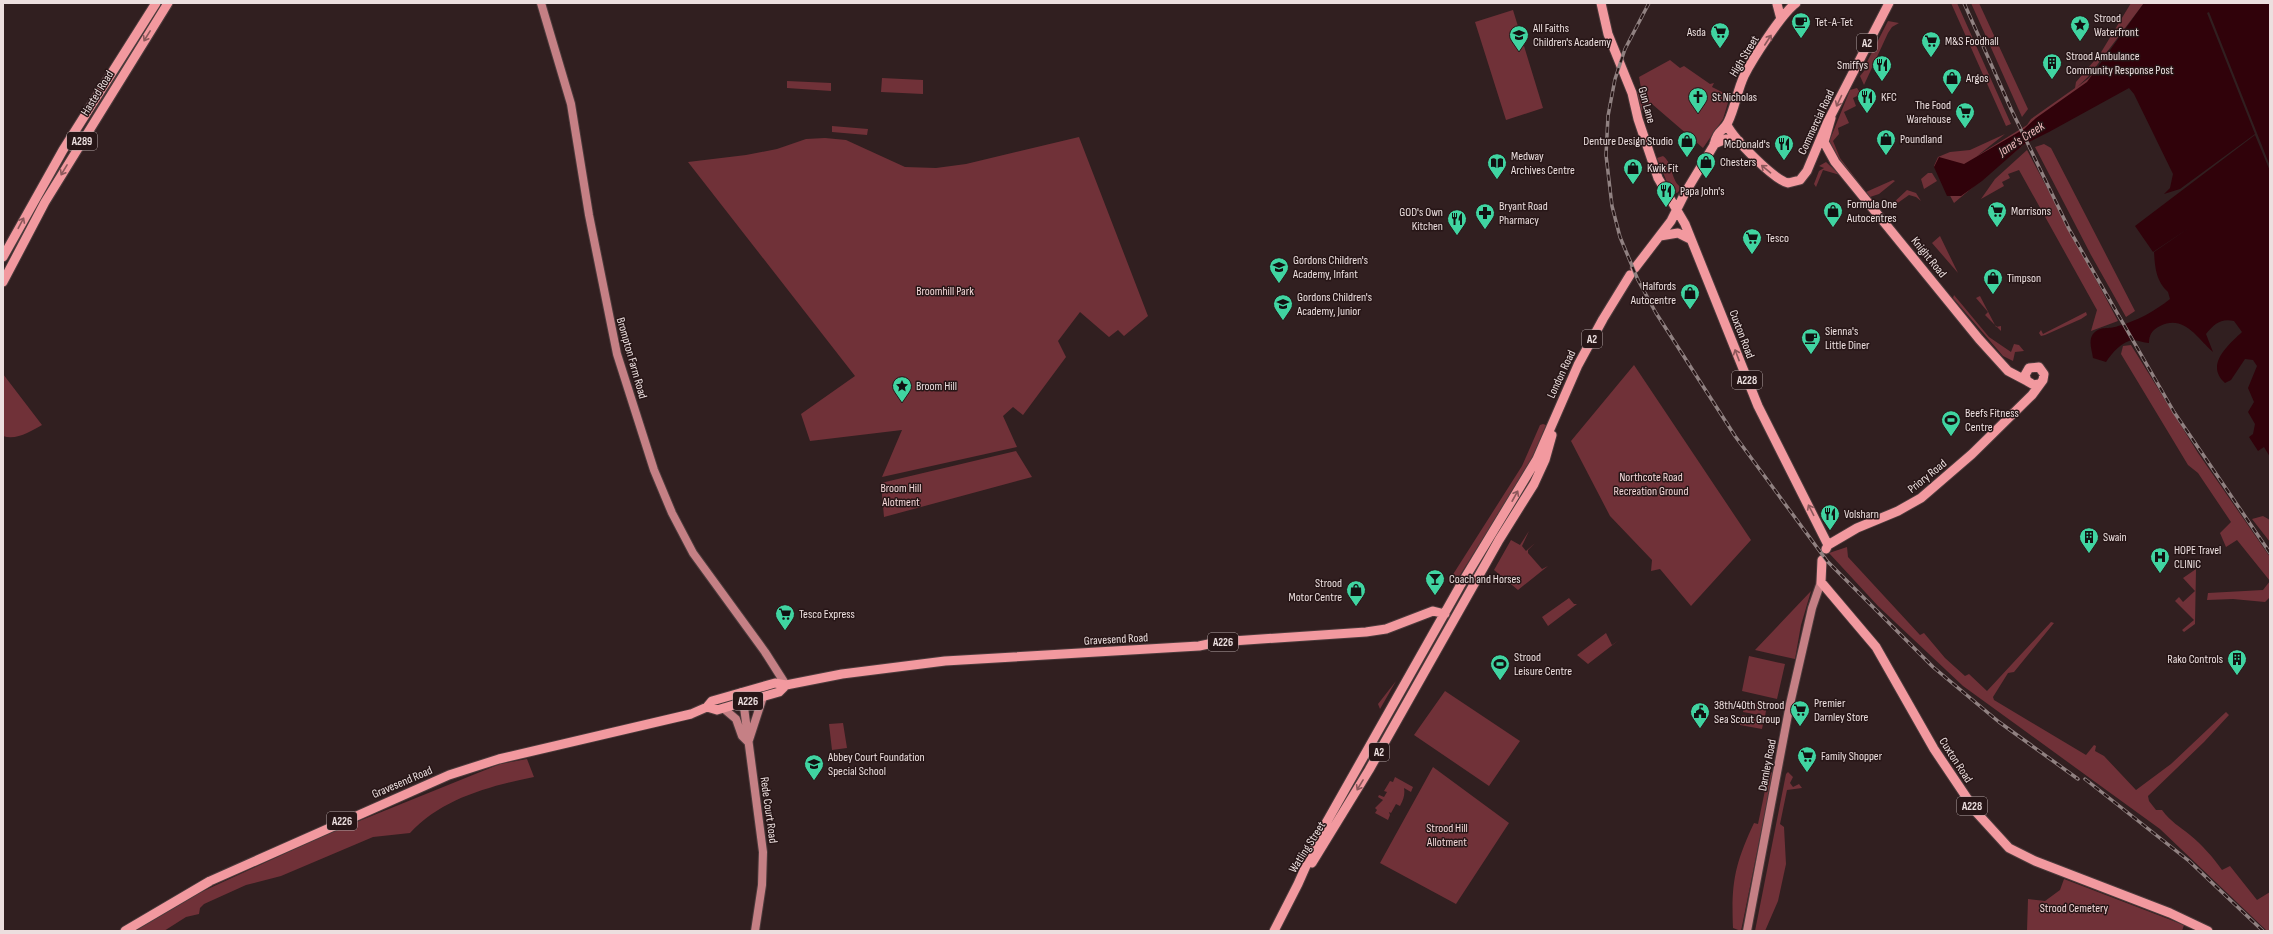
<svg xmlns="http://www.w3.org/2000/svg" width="2273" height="934" font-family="'Sofia Sans Condensed',sans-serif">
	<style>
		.green { fill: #703138 }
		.water { fill: #30020a }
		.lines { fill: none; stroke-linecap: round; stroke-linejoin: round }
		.secondary-casing { stroke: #4b3a3b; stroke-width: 10 }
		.primary-casing { stroke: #4b3a3b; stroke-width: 11 }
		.secondary { stroke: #c58085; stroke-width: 8 }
		.primary { stroke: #f2999f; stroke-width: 9 }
		.rail-casing { stroke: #908181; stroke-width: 3.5 }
		.rail { stroke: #271617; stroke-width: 2; stroke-dasharray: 6; stroke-linecap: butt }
		.oneway { stroke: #8c585b }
		.labels { text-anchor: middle; stroke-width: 3; stroke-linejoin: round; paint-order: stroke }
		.shield { fill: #271617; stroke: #b1a3a3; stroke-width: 1 }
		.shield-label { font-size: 11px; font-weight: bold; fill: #ecdfdf }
		.poi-label { font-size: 12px; fill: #ecdfdf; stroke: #271617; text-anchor: start }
		.street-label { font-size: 12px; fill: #ecdfdf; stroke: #271617 }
		.park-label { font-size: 12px; fill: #f3d7d8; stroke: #271617 }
		.water-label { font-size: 13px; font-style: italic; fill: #efbabc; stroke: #271617 }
	</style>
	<rect width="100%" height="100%" fill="#311f20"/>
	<path class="green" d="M1951,3H1957L2011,124L2006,126Z
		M1971,3H1979L2028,109L2022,117Z
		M2131,3H2144L2088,77L2077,87L2089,78L2111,52L2129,87L2023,145L1954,203L1934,166L1938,157L1950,152L1970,150L2005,134L1977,156L2027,125L2031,119L2075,88L2076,82L2100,54Z
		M1513,10L1543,108L1506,120L1475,22Z
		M1888,21L1899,23L1892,27L1888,33L1864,85L1860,76L1869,65L1867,62Z
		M1670,60L1680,68L1684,66L1710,84L1714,83L1712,87L1730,96L1723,119L1703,148L1652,104L1641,111L1637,92L1641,88L1639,77Z
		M882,78L923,80V94L881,92Z
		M787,81L831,83V91L787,88Z
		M1857,88L1861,94L1853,98L1856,106L1844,112L1849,123L1838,128L1839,134L1833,141L1840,158L1866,192L1893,180L1895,181L1879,194L1870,197L1843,167L1829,142L1850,90Z
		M832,126L868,129L867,135L832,132Z
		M1079,137L1148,316L1124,336L1118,330L1109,337L1080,312L1058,341L1066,357L1023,415L1013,407L1003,416L1017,447L882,477L902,430L810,441L801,414L855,376L688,162L746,155L777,149L806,139L825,138L846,140L905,167L936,168L966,164Z
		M2044,144L2051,148L2135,311L2126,317L2091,255L2035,147Z
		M2027,150L2118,321L2091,331L2097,310L2019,170L2008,174L2010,178L2002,182L2004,186L1981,199L1995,179Z
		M1663,156C1674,164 1670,181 1682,188L1677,193L1671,192L1657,158Z
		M1826,162L1840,175L1823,170L1816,187L1814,184L1819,171L1824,168L1819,166Z
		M1928,173H1932L1937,181L1924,189L1921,179Z
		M1907,190L1916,193L1921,201L1916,197L1909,195L1892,207L1891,205Z
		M1940,236L1958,273L1932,243Z
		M1954,295L1989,337L2011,352L2014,344L2019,345L2024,351L2015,352L2013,361L2003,356L1953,298Z
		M1980,296L1996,327L2001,326V331L1985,315L1988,312L1976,298Z
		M2086,312L2087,315L2081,319L2045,335L2041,336L2039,333L2041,330L2043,334Z
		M2131,345L2198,453L2270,557V597L2265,602L2233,599L2207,600L2208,593L2263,590L2270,581L2237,540L2226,547L2220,533L2231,522L2198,473L2188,465L2121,354L2123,346Z
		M1634,365L1751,540L1691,606L1660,569L1651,571L1652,560L1610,516L1571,441Z
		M3,374L42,425C31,431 16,441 3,436Z
		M1543,424L1546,425L1532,461L1460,575L1456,578L1452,576L1522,466L1540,425Z
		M1016,451L1032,477L884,517L881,483Z
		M2263,516L2270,520V542L2252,519Z
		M1529,531L1522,546L1526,551L1535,543L1528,550V553L1542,569L1548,566L1518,590L1494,570L1511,540L1520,545Z
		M1847,547L1848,557L1920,635L1924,633L1945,658L1965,676L1969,674L1987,691L2051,622L2054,623L2014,672L2008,673L1993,697L1994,700L2086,755L2094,745L2096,746L2095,751L2104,756L2136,790L2171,764L2226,712L2229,715L2204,742L2148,796L2149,801L2156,810H2162C2171,822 2179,826 2190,835C2202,845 2213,857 2222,870L2230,866L2257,900L2270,892V931H2267L2160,829L1963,686L1878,606L1829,553Z
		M2196,569L2195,624L2184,632L2182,630L2194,620L2175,601L2179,597L2183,602L2195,591L2183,578Z
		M1811,591L1801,625L1795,659L1755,650Z
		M1569,598L1574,604H1577L1548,626L1542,617Z
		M1606,633L1612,645L1619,640L1588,664L1577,655Z
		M1749,656L1785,664L1777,699L1742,691Z
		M1396,681L1380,709L1378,704Z
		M1445,691L1520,741L1489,786L1414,735Z
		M1745,702L1767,706L1765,716L1743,712Z
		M1742,715L1764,719L1762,729L1740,725Z
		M843,723L847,748L832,750L829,724Z
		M527,759L534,777C489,786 441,799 410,833L373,837L281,876L246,885L204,904L200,908L199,914L186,917L164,931H135L184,900L327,834L500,764Z
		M1433,767L1509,823L1456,904L1380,863Z
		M1769,771L1773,773L1741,931L1733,928C1731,882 1735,864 1754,823L1758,824Z
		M1788,772L1793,777L1790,783L1793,787L1799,784L1802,788L1787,790L1780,824L1784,827L1786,864L1778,901L1765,931H1755L1786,774Z
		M1395,777L1413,787L1411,792L1404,788C1405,794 1404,799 1400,806L1396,804L1391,813L1389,812L1390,815L1388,820L1375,813L1377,810L1375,808L1383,800L1378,797L1379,795L1384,797L1387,792L1384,791L1390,781L1393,782Z
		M2064,879L2184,925L2182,931H2027L2028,899L2045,901L2060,890Z"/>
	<path class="water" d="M2144,3H2270V166L2209,12L2207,13L2255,134L2180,189L2164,194L2170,188L2173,174L2134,94L2129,88L2049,132L2023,145L1982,181L1961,196H1947L1934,167L1939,157L1964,164L2024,129L2036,118L2087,82Z
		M2255,135L2270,171V457L2264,447L2258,451L2249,437L2253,434L2255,424L2248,412L2254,402L2248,388L2257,366L2253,360L2245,359L2231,380L2225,383C2205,365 2227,346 2242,332L2234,321C2221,318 2214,324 2206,334L2213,352C2197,338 2184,314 2160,326C2152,330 2149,335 2149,343C2144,343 2137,340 2134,340C2122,341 2112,353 2106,362L2093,358C2092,350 2088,341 2093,334C2101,325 2108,330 2118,326C2137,321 2155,311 2170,299L2168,292C2156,281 2155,268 2154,252L2189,228L2153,252L2135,226Z"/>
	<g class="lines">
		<g class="secondary-casing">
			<path id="secondary" d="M541,3L571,104L589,215L617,354L654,470L672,513L693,553L765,652L786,685
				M742,692L763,852L762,885L755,931
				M723,708L736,719L742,736L748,742
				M749,740L763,697
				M1747,931L1790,704L1812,608L1821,582"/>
		</g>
		<g class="primary-casing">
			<path id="primary" d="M1601,3L1608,34L1632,93L1638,119L1658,178L1685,224L1758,406L1828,545
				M1777,4L1781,19
				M1831,118L1824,142L1835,162L1979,339L2008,371L2027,381
				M1727,125C1734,139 1773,179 1788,183L1800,180L1807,171L1828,121L1889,3
				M1714,144L1726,139L1739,141
				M1660,236L1678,233L1690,239
				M3,257L63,150L156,3
				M1635,268L1671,221L1685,193L1714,145C1717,130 1723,132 1728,122C1735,108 1737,91 1744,76C1752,60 1782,13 1796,3
				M3,282L45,202L168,3
				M1826,549L1828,545L1857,528L1898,511L1921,498L1972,454L2032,395L2043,380L2044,374L2039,367L2029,368L2025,375L2027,381L2034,385L2039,384
				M1822,560L1821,582L1876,647L1934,749L1977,813L2009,848L2035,861L2170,913L2208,931
				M707,707L717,710L744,702L779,692L786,685
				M1312,863L1369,770L1499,540L1534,484L1545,460L1552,435
				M125,931L210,881L449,775L499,759L691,714L707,707L712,701L775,683L786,685L842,674L945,661L1199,646L1218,642L1366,632L1386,629L1433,611L1445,614
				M1274,931L1298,884L1321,832L1460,586L1537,459L1578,365L1603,319L1630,275"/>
		</g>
		<use href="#secondary" class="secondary"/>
		<use href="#primary" class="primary"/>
		<g class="rail-casing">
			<path id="rail" d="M1649,3L1625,49L1615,79L1608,116L1606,155L1612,206L1620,237L1638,280L1656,313L1735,436L1827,561L1933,667L1999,722L2078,779
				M1964,3L2011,109L2069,229L2174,412L2270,553
				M2085,779L2189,861L2263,931"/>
		</g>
		<use href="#rail" class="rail"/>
	</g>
	<defs><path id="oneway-shaft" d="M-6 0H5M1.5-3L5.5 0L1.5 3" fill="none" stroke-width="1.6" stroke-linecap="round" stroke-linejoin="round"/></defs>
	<g class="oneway">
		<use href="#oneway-shaft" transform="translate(147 36) rotate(122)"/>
		<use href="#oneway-shaft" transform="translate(1768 40) rotate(-57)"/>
		<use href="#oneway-shaft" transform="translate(1839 101) rotate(115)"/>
		<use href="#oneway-shaft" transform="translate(1766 169) rotate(-140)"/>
		<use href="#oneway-shaft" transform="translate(64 170) rotate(121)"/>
		<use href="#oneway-shaft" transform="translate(21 223) rotate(-62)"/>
		<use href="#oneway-shaft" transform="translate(1737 355) rotate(-111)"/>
		<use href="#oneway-shaft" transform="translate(1515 496) rotate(-61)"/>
		<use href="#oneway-shaft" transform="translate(1811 510) rotate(-117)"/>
		<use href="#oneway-shaft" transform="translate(1360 785) rotate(121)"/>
	</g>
	<defs>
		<g id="cafe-pin" transform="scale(1)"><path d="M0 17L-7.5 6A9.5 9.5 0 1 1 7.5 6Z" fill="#40d4a1" stroke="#271617"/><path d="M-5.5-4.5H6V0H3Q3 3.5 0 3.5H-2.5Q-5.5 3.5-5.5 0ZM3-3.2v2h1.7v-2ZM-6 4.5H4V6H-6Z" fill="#111"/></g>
		<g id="sight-pin" transform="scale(1)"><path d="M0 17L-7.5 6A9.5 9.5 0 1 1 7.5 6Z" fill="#40d4a1" stroke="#271617"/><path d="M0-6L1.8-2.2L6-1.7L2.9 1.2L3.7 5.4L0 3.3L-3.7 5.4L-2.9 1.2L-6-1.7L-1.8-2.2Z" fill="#111"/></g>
		<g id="supermarket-pin" transform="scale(1)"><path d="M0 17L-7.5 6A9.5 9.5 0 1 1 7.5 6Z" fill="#40d4a1" stroke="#271617"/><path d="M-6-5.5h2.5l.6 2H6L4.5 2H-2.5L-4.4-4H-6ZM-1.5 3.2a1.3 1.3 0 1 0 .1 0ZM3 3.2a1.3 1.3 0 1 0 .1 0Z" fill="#111"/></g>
		<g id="school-pin" transform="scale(1)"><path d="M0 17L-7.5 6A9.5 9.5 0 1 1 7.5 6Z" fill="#40d4a1" stroke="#271617"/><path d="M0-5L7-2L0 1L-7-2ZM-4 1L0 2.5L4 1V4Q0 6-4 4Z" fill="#111"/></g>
		<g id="building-pin" transform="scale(1)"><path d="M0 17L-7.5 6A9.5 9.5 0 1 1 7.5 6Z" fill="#40d4a1" stroke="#271617"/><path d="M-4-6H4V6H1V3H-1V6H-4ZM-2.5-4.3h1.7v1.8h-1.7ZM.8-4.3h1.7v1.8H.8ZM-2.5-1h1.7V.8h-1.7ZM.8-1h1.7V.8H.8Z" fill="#111"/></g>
		<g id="restaurant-pin" transform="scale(1)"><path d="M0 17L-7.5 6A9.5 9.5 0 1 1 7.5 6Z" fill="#40d4a1" stroke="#271617"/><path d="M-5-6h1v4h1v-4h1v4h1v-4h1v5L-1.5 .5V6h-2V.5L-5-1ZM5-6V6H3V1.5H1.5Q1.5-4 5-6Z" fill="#111"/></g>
		<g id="shop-pin" transform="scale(1)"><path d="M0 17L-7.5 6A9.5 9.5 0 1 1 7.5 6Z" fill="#40d4a1" stroke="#271617"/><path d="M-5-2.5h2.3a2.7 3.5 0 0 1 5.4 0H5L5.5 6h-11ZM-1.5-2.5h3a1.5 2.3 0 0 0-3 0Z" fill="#111"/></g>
		<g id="church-pin" transform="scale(1)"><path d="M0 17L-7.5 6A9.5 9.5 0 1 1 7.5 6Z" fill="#40d4a1" stroke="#271617"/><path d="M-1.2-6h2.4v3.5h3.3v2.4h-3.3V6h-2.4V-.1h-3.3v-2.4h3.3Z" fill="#111"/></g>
		<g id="library-pin" transform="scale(1)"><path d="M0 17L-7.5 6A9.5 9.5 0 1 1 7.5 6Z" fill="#40d4a1" stroke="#271617"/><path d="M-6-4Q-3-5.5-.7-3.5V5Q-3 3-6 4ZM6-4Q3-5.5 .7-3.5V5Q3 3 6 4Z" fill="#111"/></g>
		<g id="pharmacy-pin" transform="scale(1)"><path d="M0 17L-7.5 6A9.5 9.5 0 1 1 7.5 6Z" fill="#40d4a1" stroke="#271617"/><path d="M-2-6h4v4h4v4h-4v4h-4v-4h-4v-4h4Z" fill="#111"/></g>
		<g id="stadium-pin" transform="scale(1)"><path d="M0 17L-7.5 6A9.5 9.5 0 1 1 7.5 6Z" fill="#40d4a1" stroke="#271617"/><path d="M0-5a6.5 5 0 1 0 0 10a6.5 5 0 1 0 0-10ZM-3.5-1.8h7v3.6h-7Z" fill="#111"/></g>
		<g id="hospital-pin" transform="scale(1)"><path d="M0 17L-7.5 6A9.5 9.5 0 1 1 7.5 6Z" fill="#40d4a1" stroke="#271617"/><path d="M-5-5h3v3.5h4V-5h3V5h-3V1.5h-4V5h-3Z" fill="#111"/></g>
		<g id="bar-pin" transform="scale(1)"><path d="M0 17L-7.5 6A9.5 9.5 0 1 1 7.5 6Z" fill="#40d4a1" stroke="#271617"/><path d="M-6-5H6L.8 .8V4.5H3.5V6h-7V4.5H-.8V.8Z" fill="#111"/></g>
		<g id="civic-pin" transform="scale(1)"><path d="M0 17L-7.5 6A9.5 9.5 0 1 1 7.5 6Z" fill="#40d4a1" stroke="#271617"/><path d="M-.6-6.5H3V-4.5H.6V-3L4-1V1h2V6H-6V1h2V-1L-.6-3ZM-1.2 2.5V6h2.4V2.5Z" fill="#111"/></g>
	</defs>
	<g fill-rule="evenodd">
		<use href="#cafe-pin" x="1801" y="22"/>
		<use href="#sight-pin" x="2080" y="25"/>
		<use href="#supermarket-pin" x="1720" y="32"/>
		<use href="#school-pin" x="1519" y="35"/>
		<use href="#supermarket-pin" x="1931" y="41"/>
		<use href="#building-pin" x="2052" y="63"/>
		<use href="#restaurant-pin" x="1882" y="65"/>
		<use href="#shop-pin" x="1952" y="78"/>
		<use href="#church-pin" x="1698" y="97"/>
		<use href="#restaurant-pin" x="1867" y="97"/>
		<use href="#supermarket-pin" x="1965" y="112"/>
		<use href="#shop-pin" x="1886" y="139"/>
		<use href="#shop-pin" x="1687" y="141"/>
		<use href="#restaurant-pin" x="1784" y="144"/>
		<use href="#shop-pin" x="1706" y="162"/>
		<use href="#library-pin" x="1497" y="163"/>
		<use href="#shop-pin" x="1633" y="168"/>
		<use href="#restaurant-pin" x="1666" y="191"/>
		<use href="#shop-pin" x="1833" y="211"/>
		<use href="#supermarket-pin" x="1997" y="211"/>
		<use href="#pharmacy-pin" x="1485" y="213"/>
		<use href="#restaurant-pin" x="1457" y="219"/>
		<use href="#supermarket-pin" x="1752" y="238"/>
		<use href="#school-pin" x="1279" y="267"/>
		<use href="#shop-pin" x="1993" y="278"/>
		<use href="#shop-pin" x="1690" y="293"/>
		<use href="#school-pin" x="1283" y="304"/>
		<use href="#cafe-pin" x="1811" y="338"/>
		<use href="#sight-pin" x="902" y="386"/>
		<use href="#stadium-pin" x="1951" y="420"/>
		<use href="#restaurant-pin" x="1830" y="514"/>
		<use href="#building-pin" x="2089" y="537"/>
		<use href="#hospital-pin" x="2160" y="557"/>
		<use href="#bar-pin" x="1435" y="579"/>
		<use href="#shop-pin" x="1356" y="590"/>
		<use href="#supermarket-pin" x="785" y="614"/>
		<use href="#building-pin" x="2237" y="659"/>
		<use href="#stadium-pin" x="1500" y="664"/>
		<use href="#supermarket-pin" x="1800" y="710"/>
		<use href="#civic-pin" x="1700" y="712"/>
		<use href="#supermarket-pin" x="1807" y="756"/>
		<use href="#school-pin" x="814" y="764"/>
	</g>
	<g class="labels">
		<g class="shield">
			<rect x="1857" y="34" width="20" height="18" rx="3"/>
			<rect x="67" y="132" width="30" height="18" rx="3"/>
			<rect x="1582" y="330" width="20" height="18" rx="3"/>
			<rect x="1732" y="371" width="30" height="18" rx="3"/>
			<rect x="1208" y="633" width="30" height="18" rx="3"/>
			<rect x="733" y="692" width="30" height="18" rx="3"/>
			<rect x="1369" y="743" width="20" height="18" rx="3"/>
			<rect x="1957" y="797" width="30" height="18" rx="3"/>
			<rect x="327" y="812" width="30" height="18" rx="3"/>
		</g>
		<g class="shield-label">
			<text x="1867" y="47">A2</text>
			<text x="82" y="145">A289</text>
			<text x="1592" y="343">A2</text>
			<text x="1747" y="384">A228</text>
			<text x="1223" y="646">A226</text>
			<text x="748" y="705">A226</text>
			<text x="1379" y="756">A2</text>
			<text x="1972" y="810">A228</text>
			<text x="342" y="825">A226</text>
		</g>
		<g class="poi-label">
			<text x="2094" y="22">Strood<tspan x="2094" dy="14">Waterfront</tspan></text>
			<text x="1815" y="26">Tet-A-Tet</text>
			<text x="1533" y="32">All Faiths<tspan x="1533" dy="14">Children's Academy</tspan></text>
			<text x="1706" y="36" text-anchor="end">Asda</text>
			<text x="1945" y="45">M&amp;S Foodhall</text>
			<text x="2066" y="60">Strood Ambulance<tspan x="2066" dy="14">Community Response Post</tspan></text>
			<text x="1868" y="69" text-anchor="end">Smiffys</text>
			<text x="1966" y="82">Argos</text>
			<text x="1712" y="101">St Nicholas</text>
			<text x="1881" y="101">KFC</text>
			<text x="1951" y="109" text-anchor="end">The Food<tspan x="1951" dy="14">Warehouse</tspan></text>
			<text x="1900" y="143">Poundland</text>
			<text x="1673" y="145" text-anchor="end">Denture Design Studio</text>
			<text x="1770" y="148" text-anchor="end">McDonald's</text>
			<text x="1511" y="160">Medway<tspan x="1511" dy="14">Archives Centre</tspan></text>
			<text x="1720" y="166">Chesters</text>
			<text x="1647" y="172">Kwik Fit</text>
			<text x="1680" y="195">Papa John's</text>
			<text x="1847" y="208">Formula One<tspan x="1847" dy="14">Autocentres</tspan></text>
			<text x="1499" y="210">Bryant Road<tspan x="1499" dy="14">Pharmacy</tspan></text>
			<text x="2011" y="215">Morrisons</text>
			<text x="1443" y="216" text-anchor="end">GOD's Own<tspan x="1443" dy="14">Kitchen</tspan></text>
			<text x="1766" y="242">Tesco</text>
			<text x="1293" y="264">Gordons Children's<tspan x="1293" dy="14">Academy, Infant</tspan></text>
			<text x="2007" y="282">Timpson</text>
			<text x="1676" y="290" text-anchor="end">Halfords<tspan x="1676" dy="14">Autocentre</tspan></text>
			<text x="1297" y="301">Gordons Children's<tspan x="1297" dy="14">Academy, Junior</tspan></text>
			<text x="1825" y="335">Sienna's<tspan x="1825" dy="14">Little Diner</tspan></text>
			<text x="916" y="390">Broom Hill</text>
			<text x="1965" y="417">Beefs Fitness<tspan x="1965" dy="14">Centre</tspan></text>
			<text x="1844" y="518">Volsharn</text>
			<text x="2103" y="541">Swain</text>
			<text x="2174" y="554">HOPE Travel<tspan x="2174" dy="14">CLINIC</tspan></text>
			<text x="1449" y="583">Coach and Horses</text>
			<text x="1342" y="587" text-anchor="end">Strood<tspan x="1342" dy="14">Motor Centre</tspan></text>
			<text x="799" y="618">Tesco Express</text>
			<text x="1514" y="661">Strood<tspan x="1514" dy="14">Leisure Centre</tspan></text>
			<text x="2223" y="663" text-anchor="end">Rako Controls</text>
			<text x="1814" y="707">Premier<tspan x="1814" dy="14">Darnley Store</tspan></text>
			<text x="1714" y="709">38th/40th Strood<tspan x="1714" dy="14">Sea Scout Group</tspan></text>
			<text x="1821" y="760">Family Shopper</text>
			<text x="828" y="761">Abbey Court Foundation<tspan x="828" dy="14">Special School</tspan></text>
		</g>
		<g class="street-label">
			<text transform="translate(1744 56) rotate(-59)" y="4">High Street</text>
			<text transform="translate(97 93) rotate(-58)" y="4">Hasted Road</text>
			<text transform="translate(1647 105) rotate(75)" y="4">Gun Lane</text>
			<text transform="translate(1816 122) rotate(-65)" y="4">Commercial Road</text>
			<text transform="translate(1929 257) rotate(51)" y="4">Knight Road</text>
			<text transform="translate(1742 334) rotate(69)" y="4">Cuxton Road</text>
			<text transform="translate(632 358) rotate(74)" y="4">Brompton Farm Road</text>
			<text transform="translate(1561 374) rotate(-65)" y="4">London Road</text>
			<text transform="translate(1927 476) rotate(-39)" y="4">Priory Road</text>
			<text transform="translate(1116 639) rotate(-3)" y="4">Gravesend Road</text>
			<text transform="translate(1956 760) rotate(57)" y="4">Cuxton Road</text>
			<text transform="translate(1767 765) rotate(-79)" y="4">Darnley Road</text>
			<text transform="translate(402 782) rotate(-23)" y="4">Gravesend Road</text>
			<text transform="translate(769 810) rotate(82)" y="4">Rede Court Road</text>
			<text transform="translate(1307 847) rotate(-58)" y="4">Watling Street</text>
		</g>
		<g class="park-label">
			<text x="945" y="295">Broomhill Park</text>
			<text x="1651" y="481">Northcote Road<tspan x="1651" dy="14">Recreation Ground</tspan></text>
			<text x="901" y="492">Broom Hill<tspan x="901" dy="14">Alotment</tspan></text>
			<text x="1447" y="832">Strood Hill<tspan x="1447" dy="14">Allotment</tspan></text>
			<text x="2074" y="912">Strood Cemetery</text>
		</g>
		<g class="water-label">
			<text transform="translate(2021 138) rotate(-33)" y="5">Jane's Creek</text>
		</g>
	</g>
	<rect width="2273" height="934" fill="none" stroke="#ecdfdf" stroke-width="8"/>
</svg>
